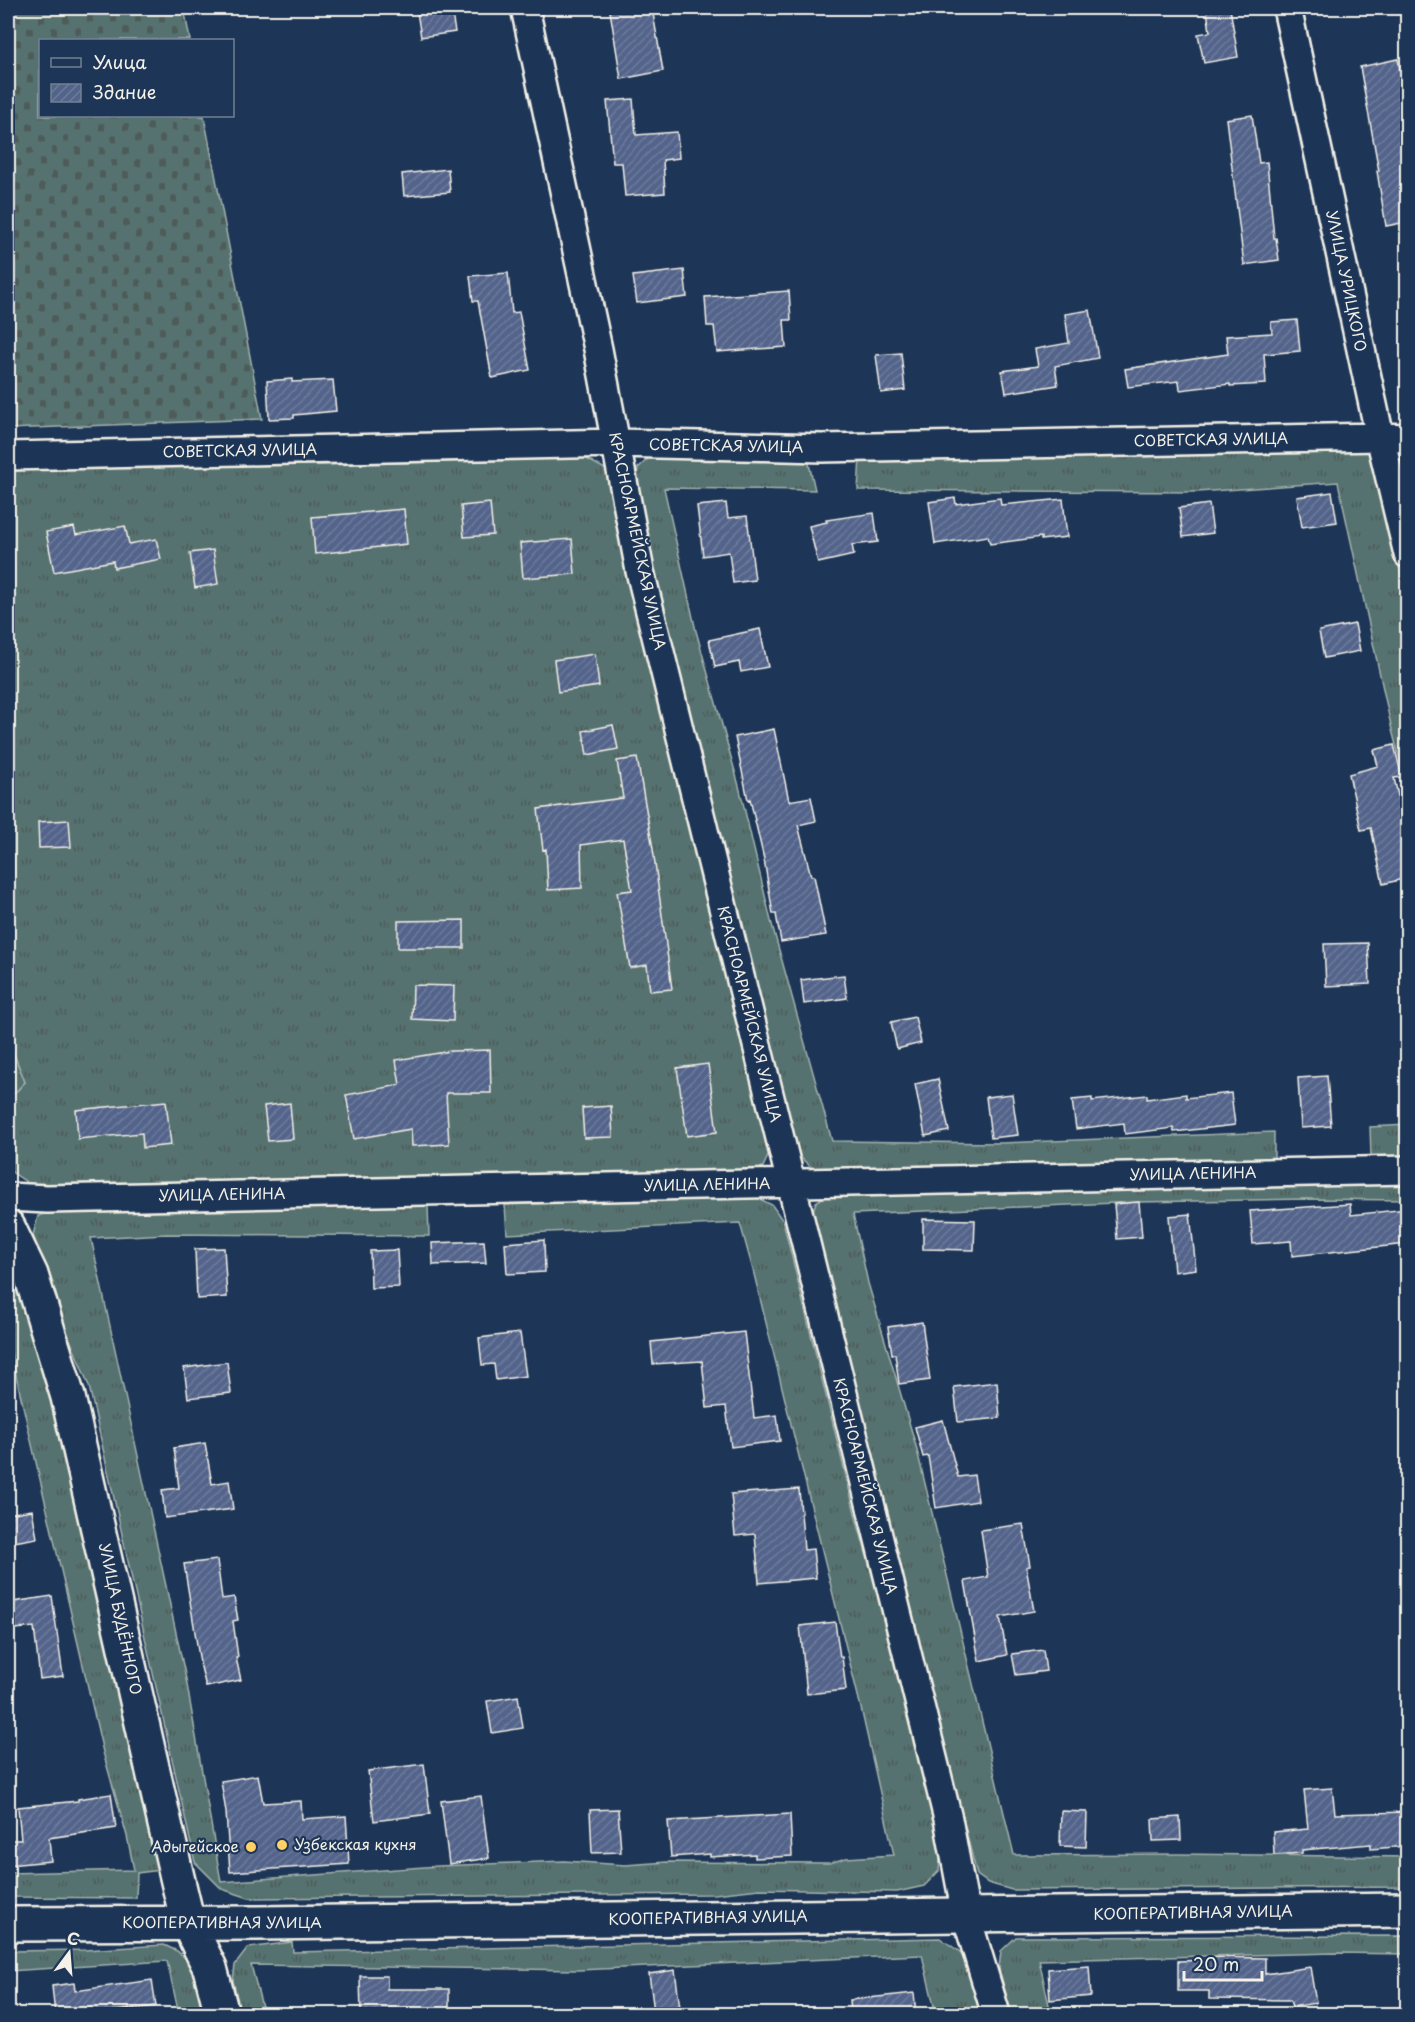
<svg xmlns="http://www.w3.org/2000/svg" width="1415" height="2022" font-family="'Playpen Sans',sans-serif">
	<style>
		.grass { fill: url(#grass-tufts); stroke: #a4b2ac; stroke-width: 1.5 }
		.forest { fill: url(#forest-crowns); stroke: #a4b2ac; stroke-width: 1.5 }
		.cemetery { fill: url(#cemetery-stones); stroke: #a4b2ac; stroke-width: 1.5 }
		.building { fill: url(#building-hatch); stroke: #f4f1e8; stroke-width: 1.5 }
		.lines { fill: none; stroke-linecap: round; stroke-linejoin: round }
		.street-casing { stroke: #f4f1e8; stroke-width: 32 }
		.secondary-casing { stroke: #f4f1e8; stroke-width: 38 }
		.street { stroke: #1d3557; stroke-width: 27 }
		.secondary { stroke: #1d3557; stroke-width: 33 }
		.poi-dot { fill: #ffd166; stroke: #1d3557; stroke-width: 2 }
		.labels { text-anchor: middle; stroke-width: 4.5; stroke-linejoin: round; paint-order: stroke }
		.street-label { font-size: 15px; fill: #f4f1e8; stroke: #1d3557 }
		.poi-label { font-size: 15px; fill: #f4f1e8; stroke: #1d3557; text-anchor: start }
	</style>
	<defs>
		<pattern id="grass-tufts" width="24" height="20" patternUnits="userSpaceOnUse" patternTransform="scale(1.5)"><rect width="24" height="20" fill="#557270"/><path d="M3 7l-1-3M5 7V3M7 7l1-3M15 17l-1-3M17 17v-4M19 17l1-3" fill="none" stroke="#4e5b59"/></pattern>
		<pattern id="forest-crowns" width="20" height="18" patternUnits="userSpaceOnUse" patternTransform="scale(1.5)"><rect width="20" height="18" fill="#557270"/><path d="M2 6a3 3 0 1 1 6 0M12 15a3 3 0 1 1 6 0" fill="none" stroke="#4e5b59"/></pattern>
		<pattern id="cemetery-stones" width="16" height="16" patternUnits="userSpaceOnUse" patternTransform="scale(1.5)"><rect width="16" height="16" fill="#557270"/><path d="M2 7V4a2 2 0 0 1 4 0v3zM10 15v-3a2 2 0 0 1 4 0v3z" fill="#4e5b59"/></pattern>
		<pattern id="building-hatch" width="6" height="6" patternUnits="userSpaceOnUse" patternTransform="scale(1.5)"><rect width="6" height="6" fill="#53648b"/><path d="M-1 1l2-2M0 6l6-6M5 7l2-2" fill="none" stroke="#6c7b9b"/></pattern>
	</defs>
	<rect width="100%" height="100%" fill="#1d3557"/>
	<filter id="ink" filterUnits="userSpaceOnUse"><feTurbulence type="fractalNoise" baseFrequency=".0167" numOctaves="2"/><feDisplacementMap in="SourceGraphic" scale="12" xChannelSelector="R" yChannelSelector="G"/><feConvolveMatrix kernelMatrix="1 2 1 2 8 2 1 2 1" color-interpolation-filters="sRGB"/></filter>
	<g filter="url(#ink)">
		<path class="grass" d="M1364,448L1373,454L1407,601V786L1392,730L1338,482L1197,492L858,490L860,457Z
			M1407,451V507L1399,459Z
			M807,455L815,490L664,488L696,631L739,786L771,921L832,1141L1002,1143L1274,1132V1161L812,1168L799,1156L790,1136L635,488L638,468L651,456Z
			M585,458L607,470L770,1152L763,1167L749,1173L38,1190L9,1170L8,1100L25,1082L8,1039V465H323Z
			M1407,1125V1156H1371L1370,1127Z
			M1407,1180V1200L1306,1199L1139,1202L853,1214L868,1283L916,1446L1014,1855L1177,1854L1407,1857V1887L1012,1890L988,1883L977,1875L811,1217L816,1202L835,1190Z
			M752,1195L772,1205L783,1221L856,1517L897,1664L941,1848L939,1871L924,1886L897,1892L760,1889L714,1894L249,1898L222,1889L195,1862L89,1386L60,1315L33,1235L38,1216L55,1210L165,1211L428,1205L429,1236L166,1234L91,1238L186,1679L221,1882L438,1866L564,1861L625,1865L667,1862L830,1863L846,1858L894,1855L861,1708L753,1270L740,1223L507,1234L505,1205Z
			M8,1257L31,1319L55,1417L111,1667L154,1839L160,1870L137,1873L136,1898L8,1897V1873L134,1870L127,1836L103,1752L8,1341Z
			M1407,1936V1954L1336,1953L1039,1960L1051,2014H1011L999,1968L1001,1951L1016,1937Z
			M940,1938L960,1952L975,1983L983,2014H936L922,1955L578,1970L251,1965L264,2014H241L233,1981L235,1965L248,1948L292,1942L293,1952Z
			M164,1945L177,1951L188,1961L207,2014H179L167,1961L8,1971V1951L85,1950Z"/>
		<path class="forest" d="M8,1040L25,1082L8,1100Z"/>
		<path class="cemetery" d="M8,8H184L190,40H40V116H204L262,419L8,429Z"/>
		<path class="building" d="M451,8L455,32L421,37L417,12Z
			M628,8H652L663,71L621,79L610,11Z
			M1230,8L1238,57L1204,63L1198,34L1210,32L1207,10Z
			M1398,59L1407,104V141L1402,142L1407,173V222L1386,226L1377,171H1379L1360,67Z
			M633,99L636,135L677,132L679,158L663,160L665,193L625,196L622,163H613L607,101Z
			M1252,115L1259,163L1267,162L1274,238H1276L1279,260L1244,265L1226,119Z
			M448,169L450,192L404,196L402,174Z
			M684,270L687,297L637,303L633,276Z
			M508,273L512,313L519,312L530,370L492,378L478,301H473L470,276Z
			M789,291L791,320H784L786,347L717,352L714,326H707L705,297Z
			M1090,310L1098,358L1055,366L1058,385L1006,393L1002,371L1038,366L1035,349L1069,343L1065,314Z
			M1297,320L1300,351L1264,354L1266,384L1230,386V384L1180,390L1179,381L1128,387L1125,369L1228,354L1226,336L1272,333L1271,322Z
			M901,353L905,390L881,393L876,355Z
			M292,379V382L333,380L336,411L294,415V418L269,419L267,381Z
			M1332,492L1337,522L1302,527L1297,497Z
			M955,498L956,504L1000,498L1001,505L1063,499L1067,537L1041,540V537L990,544L988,536L935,544L929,502Z
			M490,503L493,535L464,537L461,506Z
			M726,503L728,518L747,516L755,580L733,583L729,552L703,556L697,506Z
			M1209,504L1213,533L1183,537L1179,508Z
			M404,509L407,544L315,554L312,517Z
			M874,513L878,542L852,545L854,555L818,563L809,526L827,522L826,520Z
			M125,526L129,544L156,539L161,559L114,568L113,561L54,572L46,532L74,527L76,535Z
			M572,539L575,574L523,578L520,543Z
			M213,550L218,584L195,588L190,553Z
			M1355,624L1360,651L1324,658L1319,631Z
			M760,629L768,667L741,672L739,662L715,667L709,640Z
			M595,654L599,686L558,692L554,660Z
			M613,725L618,749L587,755L583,731Z
			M774,729L789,801L811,797L816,821L798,825L811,876H814L826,935L781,942L776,914H773L764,859L750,799L748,800L735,737Z
			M1394,745L1402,777L1394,778L1407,835V878L1383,884L1371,828L1361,830L1349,774L1378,766L1374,750Z
			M637,758L653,849L672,989L650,991L647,965L630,968L617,892L632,890L623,839L581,845L582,888L548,890L546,849L543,850L538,809L623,798L617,761Z
			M69,820L71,847L39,848L38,822Z
			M464,920V948H398V921Z
			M1368,943L1370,984L1326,986L1324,944Z
			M844,975L847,998L804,1004L801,980Z
			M413,985L454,986L453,1021L412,1019Z
			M915,1017L921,1043L897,1049L891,1022Z
			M490,1050L491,1093H446L449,1144L412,1146L411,1129L354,1139L346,1095L400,1085L396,1060L451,1051Z
			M708,1064L717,1132L687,1136L677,1068Z
			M1327,1076L1331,1126L1301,1128L1298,1078Z
			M938,1079L949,1131L925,1136L915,1084Z
			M1231,1093L1235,1125L1174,1132L1173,1128L1125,1134L1124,1123L1076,1129L1072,1100L1092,1098V1101L1147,1095V1099L1186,1094V1098Z
			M1012,1094L1018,1135L991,1138L986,1097Z
			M166,1101L171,1145L143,1148L142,1133L78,1139L76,1110Z
			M290,1103L293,1139L268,1141L264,1106Z
			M611,1106L613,1137L584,1138L582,1108Z
			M1139,1202L1142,1237L1117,1239L1114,1204Z
			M1350,1204L1351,1215L1407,1209V1244L1292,1256L1291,1241L1253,1244L1250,1211Z
			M1190,1214L1196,1269L1174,1272L1169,1216Z
			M923,1219L975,1220L974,1250L923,1249Z
			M544,1240L545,1272L507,1274L505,1243Z
			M484,1241L486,1263L433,1265L432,1243Z
			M224,1248L227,1297L197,1299L195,1249Z
			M397,1250L399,1287L371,1288L370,1251Z
			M922,1322L930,1380L899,1384L895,1354H892L888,1327Z
			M744,1332L754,1418L777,1415L780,1441L731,1447L726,1406L707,1408L702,1361L653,1364L651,1342Z
			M520,1333L526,1376L496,1380L494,1364L482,1365L479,1338Z
			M227,1362L231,1393L188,1398L184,1368Z
			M997,1382L1000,1418L958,1422L954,1387Z
			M943,1420L958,1477L974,1475L978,1501L936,1508L928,1456L923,1457L915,1427Z
			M205,1443L212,1484L229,1481L233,1509L165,1518L162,1490L179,1488L174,1448Z
			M799,1489L804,1550L813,1549L816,1578L759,1583L755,1534L735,1536L731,1494Z
			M32,1510L37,1538L8,1543V1514Z
			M1023,1524L1030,1566L1026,1567L1034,1611L1000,1617L1007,1655L979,1661L965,1581L988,1577L981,1530Z
			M217,1560L222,1599L234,1597L238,1620L233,1621L238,1657L236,1658L241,1680L206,1687L200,1663L184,1564Z
			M52,1596L63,1676L40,1679L34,1627L16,1629L13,1602Z
			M835,1622L840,1657H842L846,1690L807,1694L800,1626Z
			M1043,1650L1046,1671L1016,1675L1012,1654Z
			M518,1696L523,1728L492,1733L487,1701Z
			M424,1764L430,1814L374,1821L368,1771Z
			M258,1775L263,1803L301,1801L302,1819L346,1816L349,1864L230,1872L226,1812L221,1781Z
			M1332,1788L1335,1814L1407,1812V1846L1371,1849V1844L1302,1850V1853L1274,1855L1273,1832L1308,1829L1304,1790Z
			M111,1794L116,1828L49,1838L51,1861L8,1865V1840H21L18,1807L78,1801V1799Z
			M481,1796L489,1858L449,1864L441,1801Z
			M618,1809L621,1852L592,1853L590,1810Z
			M1061,1811L1087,1812L1086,1847L1060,1846Z
			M790,1814L792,1856L755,1858V1854L710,1857V1854L671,1857L668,1821Z
			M1180,1817L1181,1840L1153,1841L1152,1819Z
			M1208,1957L1265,1958V1974L1310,1967L1316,2003L1292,2007L1290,2000L1209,1999V1991H1178V1961L1208,1960Z
			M1089,1966L1091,1996L1050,2000L1048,1969Z
			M675,1970L680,2008L654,2011L649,1974Z
			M360,1976H387V1989H449V2014H361Z
			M152,1980L156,2006L89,2014H55L52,1986L74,1983L75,1991Z
			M914,1993L916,2014H851L850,2000Z"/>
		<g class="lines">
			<g class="street-casing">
				<path id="street" d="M525,8L598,349L640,571L948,1819L966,1915L996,2014
					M1287,8L1380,437L1408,554
					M8,456L617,443L822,448L1380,437L1408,438
					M8,1197L47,1199L1408,1170"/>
			</g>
			<g class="secondary-casing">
				<path id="secondary" d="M8,1227L31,1275L68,1397L177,1877L188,1923L210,1968L222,2014
					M8,1924L258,1923L1408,1910"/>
			</g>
			<use href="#street" class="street"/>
			<use href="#secondary" class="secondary"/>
		</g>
	</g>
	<g class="poi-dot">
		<circle cx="282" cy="1845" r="6"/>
		<circle cx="251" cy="1847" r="6"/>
	</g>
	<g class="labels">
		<g class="street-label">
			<text transform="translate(1346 281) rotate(78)" y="5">УЛИЦА УРИЦКОГО</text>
			<text transform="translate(1211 440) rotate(-1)" y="5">СОВЕТСКАЯ УЛИЦА</text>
			<text transform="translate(726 446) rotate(1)" y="5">СОВЕТСКАЯ УЛИЦА</text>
			<text transform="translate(240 451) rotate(-1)" y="5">СОВЕТСКАЯ УЛИЦА</text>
			<text transform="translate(637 541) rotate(78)" y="5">КРАСНОАРМЕЙСКАЯ УЛИЦА</text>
			<text transform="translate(749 1014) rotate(76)" y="5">КРАСНОАРМЕЙСКАЯ УЛИЦА</text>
			<text transform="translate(1193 1174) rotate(-1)" y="5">УЛИЦА ЛЕНИНА</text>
			<text transform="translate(707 1185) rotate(-1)" y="5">УЛИЦА ЛЕНИНА</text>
			<text transform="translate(222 1195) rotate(-1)" y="5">УЛИЦА ЛЕНИНА</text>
			<text transform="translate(865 1486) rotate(76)" y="5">КРАСНОАРМЕЙСКАЯ УЛИЦА</text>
			<text transform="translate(120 1619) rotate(78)" y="5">УЛИЦА БУДЁННОГО</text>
			<text transform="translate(1193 1913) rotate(-1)" y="5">КООПЕРАТИВНАЯ УЛИЦА</text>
			<text transform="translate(708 1918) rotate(-1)" y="5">КООПЕРАТИВНАЯ УЛИЦА</text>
			<text x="222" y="1928">КООПЕРАТИВНАЯ УЛИЦА</text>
		</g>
		<g class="poi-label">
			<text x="294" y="1850">Узбекская кухня</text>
			<text x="239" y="1852" text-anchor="end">Адыгейское</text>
		</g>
	</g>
	<rect width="1415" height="2022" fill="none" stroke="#1d3557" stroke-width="30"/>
	<rect x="15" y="15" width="1385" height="1992" fill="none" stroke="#f4f1e8" stroke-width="2" filter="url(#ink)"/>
	<rect x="39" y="39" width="195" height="78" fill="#1d3557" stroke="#738091" stroke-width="1.5"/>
	<rect x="51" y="58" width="30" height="9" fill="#1d3557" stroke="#738091" stroke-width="1.5"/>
	<text x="93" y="69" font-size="18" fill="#f4f1e8">Улица</text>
	<rect x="51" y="84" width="30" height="18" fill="url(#building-hatch)" stroke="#738091" stroke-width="1.5"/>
	<text x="93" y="99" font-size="18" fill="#f4f1e8">Здание</text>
	<g transform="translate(69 1953) rotate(16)" stroke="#1d3557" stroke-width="4.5" paint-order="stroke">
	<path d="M0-4.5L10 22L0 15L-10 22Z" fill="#f4f1e8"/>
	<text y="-9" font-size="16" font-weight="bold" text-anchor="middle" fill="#f4f1e8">С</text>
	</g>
	<path d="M1184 1971v9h78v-9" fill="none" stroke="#f4f1e8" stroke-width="3"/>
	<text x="1193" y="1971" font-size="18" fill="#f4f1e8" stroke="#1d3557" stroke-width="4.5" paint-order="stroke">20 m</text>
</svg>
